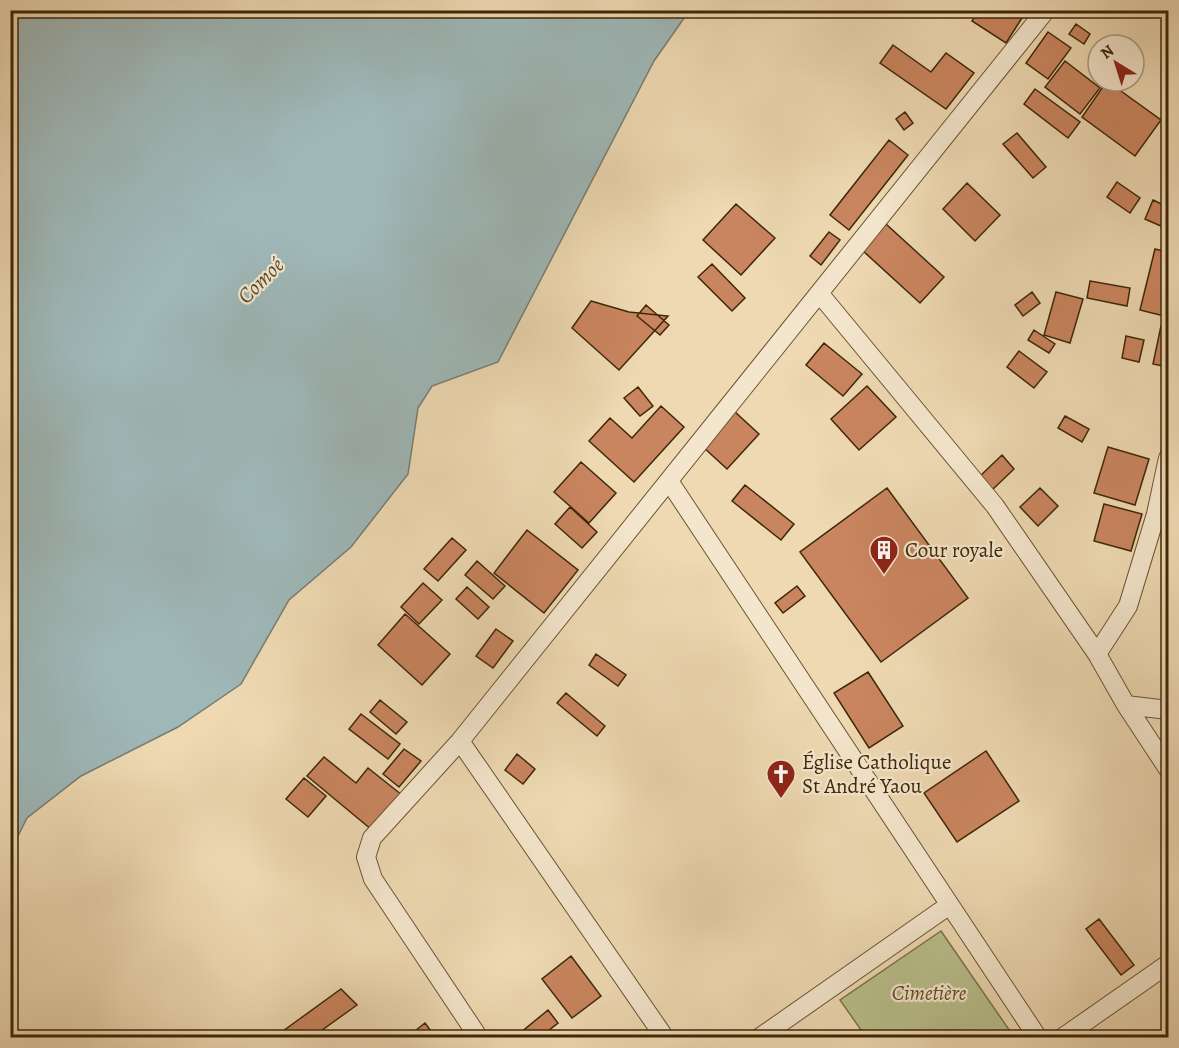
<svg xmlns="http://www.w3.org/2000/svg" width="1179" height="1048" font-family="Alegreya,serif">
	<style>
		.green { fill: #b9bf8c; stroke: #7c734a; stroke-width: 1.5 }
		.water { fill: #9eb7b7; stroke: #787d71; stroke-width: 1.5 }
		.building { fill: #c9855f; stroke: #3e2708; stroke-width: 1.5 }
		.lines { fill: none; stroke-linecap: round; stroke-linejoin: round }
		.street-casing { stroke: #6a5432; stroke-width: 20 }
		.street { stroke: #f4e6cd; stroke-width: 18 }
		.labels { text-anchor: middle; stroke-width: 4.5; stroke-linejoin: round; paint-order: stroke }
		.poi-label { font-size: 21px; fill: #3e2708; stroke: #f4e6cd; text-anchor: start }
		.park-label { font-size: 21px; font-style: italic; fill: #5d4d29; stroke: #f4e6cd }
		.water-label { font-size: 22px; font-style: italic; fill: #564b34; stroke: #f4e6cd }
	</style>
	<rect width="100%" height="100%" fill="#eed9b2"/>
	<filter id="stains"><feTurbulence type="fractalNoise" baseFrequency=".00333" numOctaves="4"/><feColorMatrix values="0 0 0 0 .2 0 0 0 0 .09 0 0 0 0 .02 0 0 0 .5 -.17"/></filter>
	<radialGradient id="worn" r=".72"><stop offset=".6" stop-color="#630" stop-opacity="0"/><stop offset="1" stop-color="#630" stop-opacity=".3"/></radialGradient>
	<path class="green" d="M941,931L1014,1037H866L840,1000Z"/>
	<path class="water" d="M11,10L689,11L654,61L498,362L432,386L418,408L408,474L351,547L289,600L241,684L178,727L81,776L27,818L11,850Z"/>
	<path class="building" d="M979,10H1010L1022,18L1006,43L972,21Z
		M1076,24L1090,34L1084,44L1069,34Z
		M1048,32L1071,48L1048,79L1026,63Z
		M893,45L931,72L946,53L974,73L946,109L880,63Z
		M1065,61L1100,88L1080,114L1045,87Z
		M1107,81L1161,120L1135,156L1082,117Z
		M1035,89L1080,122L1068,138L1024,104Z
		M905,112L913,123L904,130L896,119Z
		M1017,133L1046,167L1033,178L1003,144Z
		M889,140L908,155L849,230L830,215Z
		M1117,182L1140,198L1130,213L1107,197Z
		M967,183L1000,215L975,241L943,209Z
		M1153,200L1168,207V216L1163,227L1145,219Z
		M736,204L775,238L741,275L703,240Z
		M886,224L944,277L920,303L862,250Z
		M829,232L840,240L821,265L810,256Z
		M1155,249L1168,252V317L1140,310Z
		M712,264L745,298L732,311L698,277Z
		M1090,281L1130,288L1127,306L1087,298Z
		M1032,292L1040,303L1023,316L1015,305Z
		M1056,292L1083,299L1070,343L1044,335Z
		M591,301L629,312L668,316L619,370L572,328Z
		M646,305L669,325L660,335L637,316Z
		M1161,326L1168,328V367L1153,364Z
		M1034,330L1055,344L1049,353L1028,340Z
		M1126,336L1144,340L1139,362L1122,358Z
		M824,343L862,374L843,396L806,365Z
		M1019,351L1047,372L1034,388L1007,367Z
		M867,386L896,417L859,450L831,419Z
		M638,387L653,406L640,416L624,398Z
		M661,406L684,427L634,482L589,441L610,418L632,438Z
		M734,411L759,434L727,469L702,446Z
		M1065,416L1089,429L1082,442L1058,428Z
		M1108,447L1149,459L1135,505L1094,493Z
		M1002,455L1014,469L991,491L978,478Z
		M581,462L616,493L589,523L554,492Z
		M745,485L794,524L781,540L732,501Z
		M887,488L968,598L881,662L800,552Z
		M1040,488L1058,506L1038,526L1020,507Z
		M1104,504L1142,514L1131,551L1094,541Z
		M570,507L597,532L582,548L555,524Z
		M527,530L578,570L544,613L494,573Z
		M452,538L466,550L438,581L424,569Z
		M477,561L505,586L493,599L465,575Z
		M423,583L442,600L419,624L401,607Z
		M797,586L805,596L783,613L775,603Z
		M467,587L489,607L478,619L456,599Z
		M405,614L450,654L422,685L378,645Z
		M496,629L513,641L493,668L476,656Z
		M596,654L626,675L618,686L589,665Z
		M868,672L903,726L869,748L834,693Z
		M566,693L605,726L597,736L557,703Z
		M380,700L407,722L396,734L370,712Z
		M361,714L400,744L388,759L349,729Z
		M404,749L421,761L399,787L383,774Z
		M986,751L1019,801L957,842L924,793Z
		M517,754L535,769L523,784L505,770Z
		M324,757L356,783L368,768L402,795L372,830L307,776Z
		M304,778L326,796L308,817L286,799Z
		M1099,919L1134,965L1121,975L1086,929Z
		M571,956L601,996L572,1018L542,979Z
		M341,989L357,1005L311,1038L276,1036Z
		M548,1010L558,1023L539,1038H514Z
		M425,1023L436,1038H406Z"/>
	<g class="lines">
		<g class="street-casing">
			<path id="street" d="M819,293L995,506L1097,654L1126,705L1168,769
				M669,481L1038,1038
				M1097,654L1128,606L1156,514L1168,458
				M1126,705L1168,710
				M460,741L665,1038
				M479,1038L373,879L366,857L372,838L460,741L1046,10
				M759,1038L948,906
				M1062,1038L1168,964"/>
		</g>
		<use href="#street" class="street"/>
	</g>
	<defs>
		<g id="building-pin" transform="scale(1.5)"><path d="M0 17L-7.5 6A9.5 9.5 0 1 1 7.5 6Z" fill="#8f2418" stroke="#f4e6cd"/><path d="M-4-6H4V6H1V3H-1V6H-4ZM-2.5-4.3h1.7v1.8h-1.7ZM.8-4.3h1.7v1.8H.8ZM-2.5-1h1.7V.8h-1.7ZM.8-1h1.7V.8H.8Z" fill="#fff"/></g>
		<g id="church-pin" transform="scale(1.5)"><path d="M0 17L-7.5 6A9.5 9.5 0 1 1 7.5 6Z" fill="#8f2418" stroke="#f4e6cd"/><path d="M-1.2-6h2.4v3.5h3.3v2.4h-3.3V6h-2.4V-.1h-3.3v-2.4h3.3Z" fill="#fff"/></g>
	</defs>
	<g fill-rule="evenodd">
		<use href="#building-pin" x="884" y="550"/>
		<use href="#church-pin" x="781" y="774"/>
	</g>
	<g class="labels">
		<g class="poi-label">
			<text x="905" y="557">Cour royale</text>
			<text x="802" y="769">Église Catholique<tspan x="802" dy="24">St André Yaou</tspan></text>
		</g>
		<g class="park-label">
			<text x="929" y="1000">Cimetière</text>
		</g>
		<g class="water-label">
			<text transform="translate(260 280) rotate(-45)" y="8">Comoé</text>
		</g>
	</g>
	<rect width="1179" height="1048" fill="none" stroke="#eed9b2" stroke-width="36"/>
	<rect x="12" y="12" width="1155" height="1024" fill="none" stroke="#3e2708" stroke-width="3"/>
	<rect x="18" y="18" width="1143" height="1012" fill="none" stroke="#3e2708" stroke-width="1.5"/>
	<g transform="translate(1116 63) rotate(322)"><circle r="28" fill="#f4e6cd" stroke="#ab9a7e" stroke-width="1.5"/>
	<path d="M0-4.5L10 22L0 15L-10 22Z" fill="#8f2418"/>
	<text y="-9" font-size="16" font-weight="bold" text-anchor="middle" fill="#3e2708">N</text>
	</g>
	<rect width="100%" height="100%" filter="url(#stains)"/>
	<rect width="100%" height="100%" fill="url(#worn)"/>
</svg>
